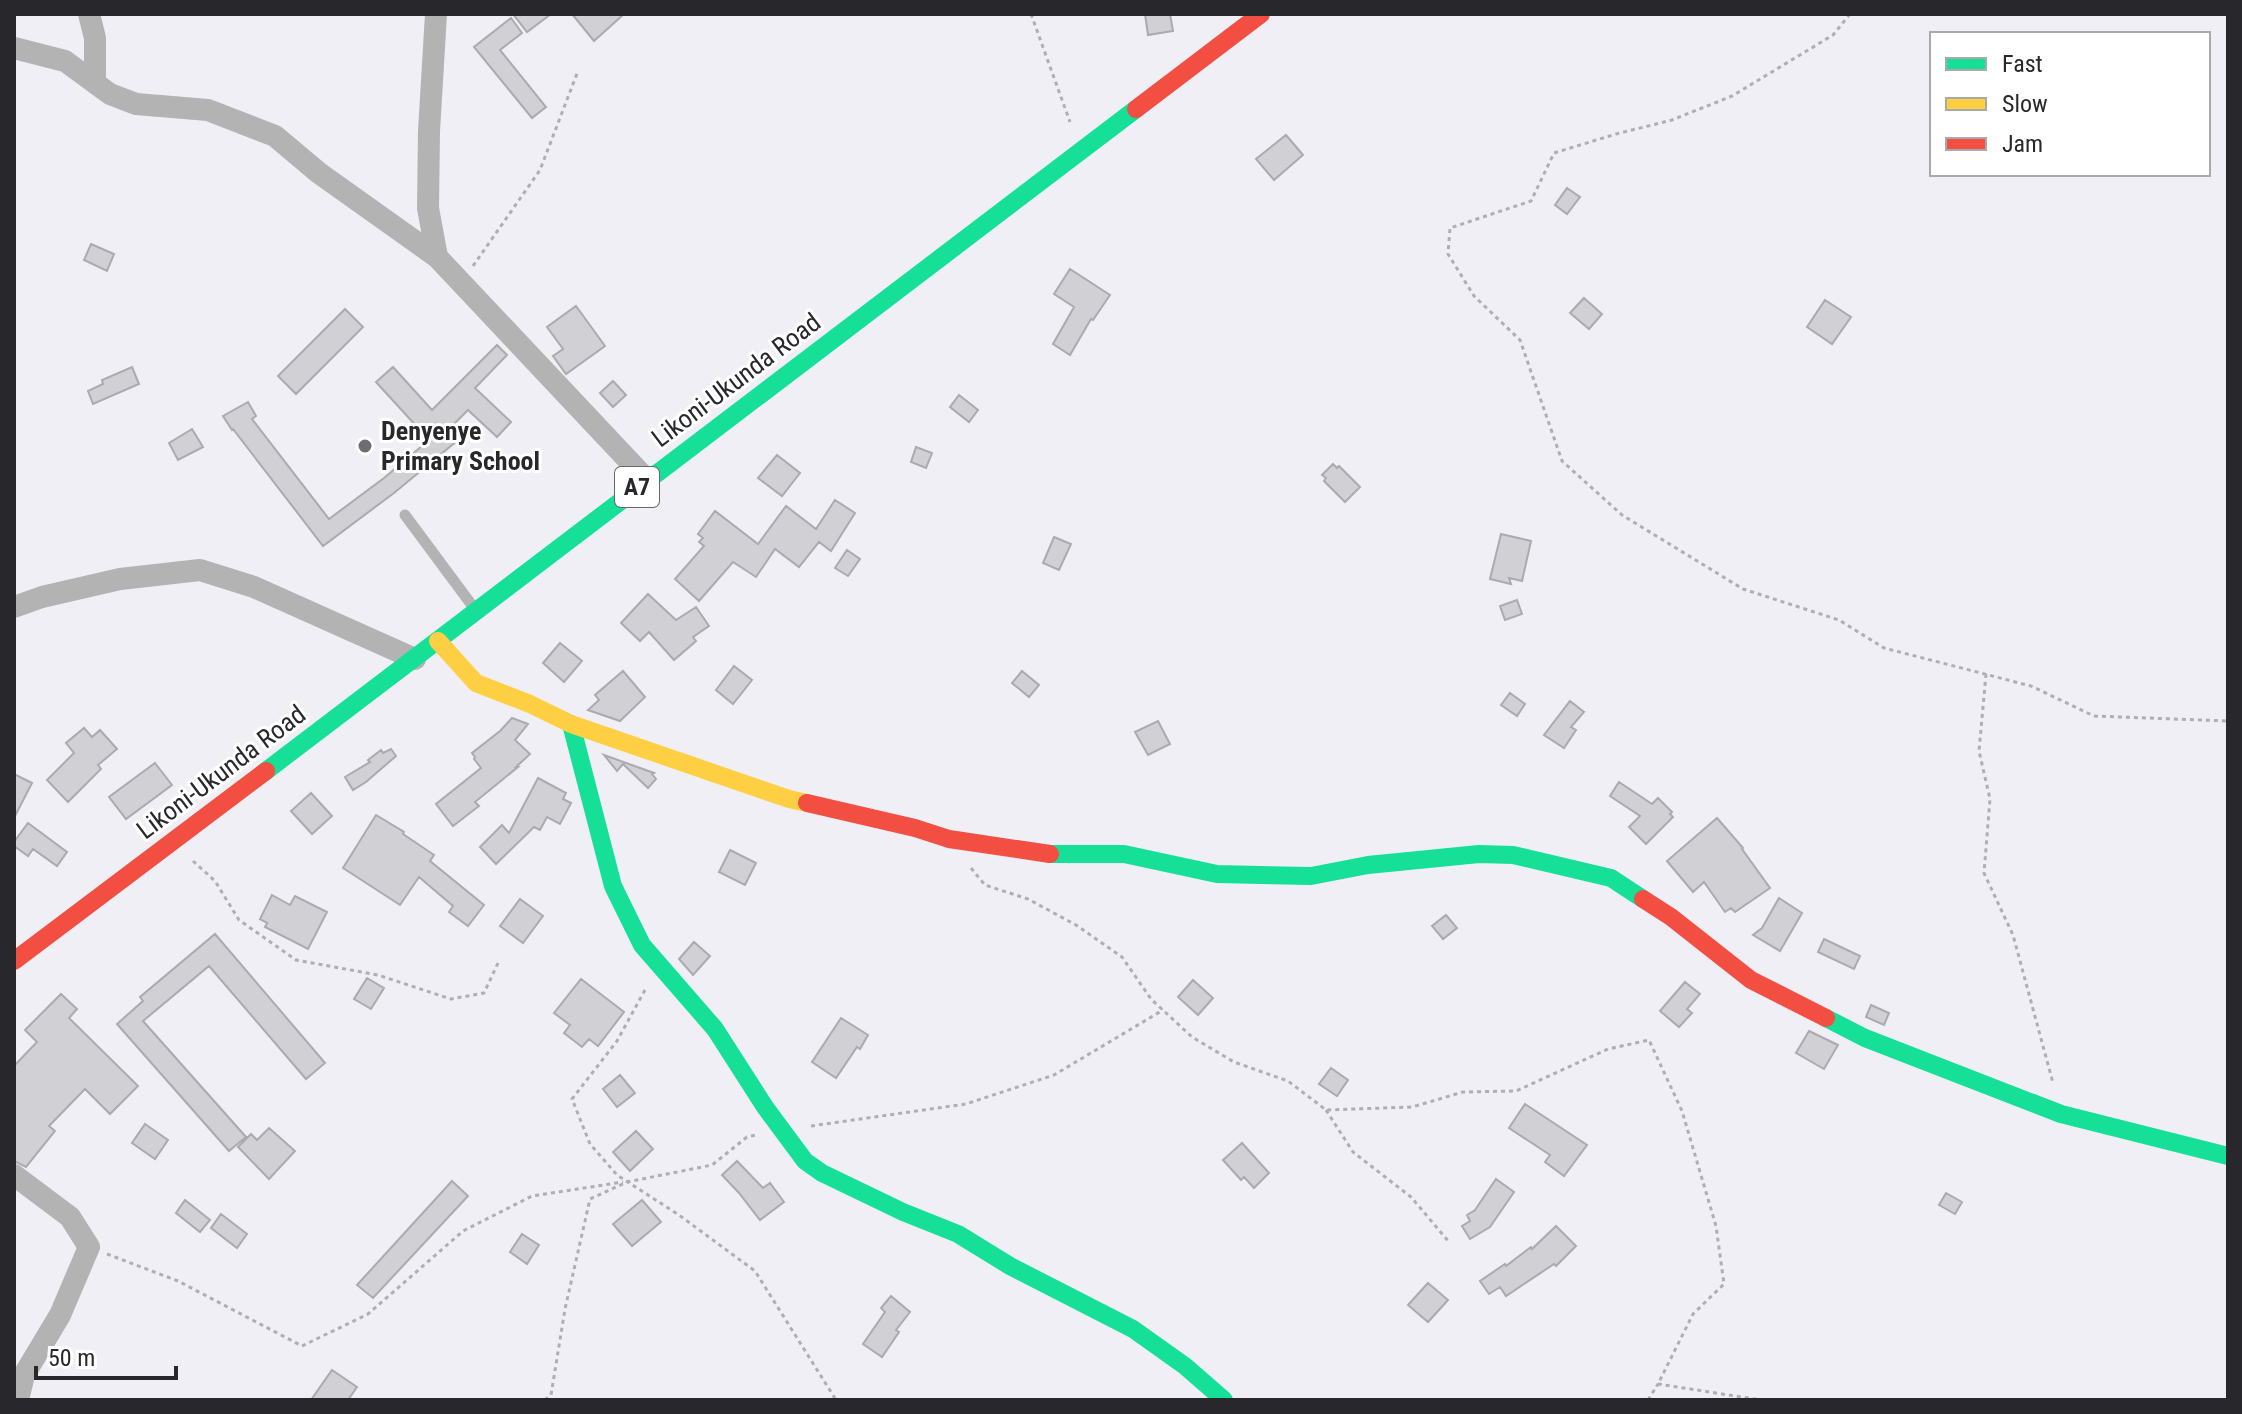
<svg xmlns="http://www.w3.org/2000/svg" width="2242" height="1414" font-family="'Roboto Condensed',sans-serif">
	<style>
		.building { fill: #d1d0d5; stroke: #aaaaaf; stroke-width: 2 }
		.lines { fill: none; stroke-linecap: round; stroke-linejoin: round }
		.path { stroke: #afafb1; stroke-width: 3; stroke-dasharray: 4 4; stroke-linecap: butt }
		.lane { stroke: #b3b3b4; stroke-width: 11 }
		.street { stroke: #b3b3b4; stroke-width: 22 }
		.fast { stroke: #16e098; stroke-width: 18 }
		.slow { stroke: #ffcf43; stroke-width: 18 }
		.jam { stroke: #f24e42; stroke-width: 18 }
		.poi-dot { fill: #6e6e72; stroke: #fff; stroke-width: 3 }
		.labels { text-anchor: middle; stroke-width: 6; stroke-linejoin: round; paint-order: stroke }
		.shield { fill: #fff; stroke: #68686b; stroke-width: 2 }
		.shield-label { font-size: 24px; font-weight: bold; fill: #28282c }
		.street-label { font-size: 26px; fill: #28282c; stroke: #fff }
		.poi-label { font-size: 26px; font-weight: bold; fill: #28282c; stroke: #fff; text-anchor: start }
	</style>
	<rect width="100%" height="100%" fill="#efeff5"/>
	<path class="building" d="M513,14H551L527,32Z
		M572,14H624L594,41Z
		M1145,14H1170L1173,31L1148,35Z
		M511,18L522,33L500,50L546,107L532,118L474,47Z
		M1286,135L1303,155L1274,180L1256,159Z
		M1567,188L1580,197L1567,214L1555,205Z
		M91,244L114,254L107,271L84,260Z
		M1070,269L1110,295L1093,320L1091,319L1070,355L1053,344L1074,307L1054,294Z
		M1584,298L1602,314L1589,329L1570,313Z
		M1825,300L1851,317L1832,344L1807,327Z
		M576,306L605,346L566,374L553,356L563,349L547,327Z
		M345,309L363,327L296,394L278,376Z
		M497,345L507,355L475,388L511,422L497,437L468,410L449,429L458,440L394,493L323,546L233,429L232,430L223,416L248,402L256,416L252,419L329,519L384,478L429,440L376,382L393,367L432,410Z
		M132,367L139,384L93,404L88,391L103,384L102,380Z
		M613,381L626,395L613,407L600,393Z
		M959,395L978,410L969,422L950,407Z
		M192,429L203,447L178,460L169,443Z
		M916,447L932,453L926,468L911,462Z
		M777,455L800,473L782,496L758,478Z
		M1333,464L1337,468L1339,466L1360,487L1345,502L1324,481L1326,478L1322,475Z
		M835,500L855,513L831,551L819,542L799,567L775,549L756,577L733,562L699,601L675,579L704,546L699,542L703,538L698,534L715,511L758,544L786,506L816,529Z
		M1501,534L1531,541L1522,581L1509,578L1511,584L1490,579Z
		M1054,537L1071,544L1059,570L1043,563Z
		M847,550L860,559L848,576L835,568Z
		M648,594L676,620L696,607L709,626L693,637L696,641L674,660L649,632L640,641L621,623Z
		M1517,600L1522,614L1505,620L1500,606Z
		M560,643L582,661L564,682L543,663Z
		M734,666L752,680L733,704L716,690Z
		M623,671L645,697L620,721L588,710L599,700L595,695Z
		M1022,671L1039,685L1029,697L1012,683Z
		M1510,693L1525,704L1517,716L1501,705Z
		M1570,701L1584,712L1571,727L1576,730L1564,748L1544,735Z
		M512,718L528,724L515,740L530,754L516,767H518L475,802L479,806L453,826L436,804L481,768L474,759L475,757L472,753L500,731Z
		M1158,721L1170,744L1148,755L1135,732Z
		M84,728L92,737L100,730L117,749L98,765L101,769L68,802L47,780L74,753L66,743Z
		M391,749L396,756L366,782L353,790L345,777L370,762L368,760L381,750L383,753Z
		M604,755L654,773L652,774L656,779L648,788L623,764L617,771Z
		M155,763L172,785L126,819L109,797Z
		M14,774L32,783L14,818Z
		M538,778L566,793L563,799L571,803L560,824L547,817L540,830L534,827L496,864L480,847L502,825L509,833Z
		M1619,782L1652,804L1658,798L1672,812L1670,814L1673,817L1646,844L1629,827L1640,816L1610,796Z
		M311,793L332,816L312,834L291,811Z
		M376,815L404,832L403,834L434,855L430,861L484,905L468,926L449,912L453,906L419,877L400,905L343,868Z
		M1717,818L1743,848L1742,849L1770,888L1735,912L1731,908L1725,912L1704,882L1693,892L1667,861Z
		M28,823L67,852L57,866L33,849L28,856L14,846V842Z
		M730,850L756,863L745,885L719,872Z
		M272,895L290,905L295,896L327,912L308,949L265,927L267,923L260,919Z
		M1779,898L1802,913L1780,951L1753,935L1762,928Z
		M520,899L543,916L523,943L500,926Z
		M1446,915L1457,928L1443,939L1432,926Z
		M215,934L325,1063L306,1079L209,966L143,1021L246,1137L229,1151L117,1024L143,1001L140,997Z
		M1824,939L1860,956L1854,969L1818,952Z
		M694,942L710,956L693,975L679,959Z
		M367,978L384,988L371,1009L354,999Z
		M581,979L624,1012L598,1046L589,1039L582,1047L564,1033L570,1025L554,1013Z
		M1193,980L1213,998L1198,1015L1178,997Z
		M1685,982L1700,994L1687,1009L1692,1013L1679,1027L1660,1011Z
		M61,994L77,1009L69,1018L138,1086L110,1114L85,1089L49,1126L55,1131L26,1167L14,1161V1066L37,1042L25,1030Z
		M1871,1005L1889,1013L1884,1025L1866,1017Z
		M841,1018L868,1035L860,1049L857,1047L836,1078L812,1062Z
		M1809,1031L1838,1045L1824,1069L1796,1053Z
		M1331,1068L1348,1080L1337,1096L1319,1084Z
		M620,1075L635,1093L617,1107L603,1089Z
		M1525,1104L1587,1145L1564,1176L1545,1162L1550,1155L1509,1128Z
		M145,1124L168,1140L155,1159L132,1143Z
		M269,1128L295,1151L269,1179L238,1147L251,1134L257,1140Z
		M636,1131L653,1149L630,1171L613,1152Z
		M1242,1143L1269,1173L1254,1188L1244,1177L1241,1180L1223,1160Z
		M737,1161L763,1188L770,1183L784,1202L760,1220L739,1193L722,1175Z
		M1496,1179L1514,1192L1490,1227L1470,1239L1462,1226L1470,1221L1467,1215L1475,1210Z
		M452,1181L468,1196L373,1298L357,1285Z
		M1946,1193L1962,1202L1955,1214L1939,1205Z
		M185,1200L210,1220L200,1232L176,1213Z
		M642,1200L661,1222L632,1246L613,1224Z
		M221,1214L247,1234L237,1248L211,1228Z
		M1556,1226L1576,1246L1556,1266L1554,1264L1506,1296L1500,1287L1489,1294L1480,1281L1505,1264L1506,1266L1531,1247L1532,1249Z
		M522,1234L539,1245L527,1264L510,1252Z
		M1428,1283L1448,1300L1428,1322L1408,1305Z
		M891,1296L910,1312L896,1330L899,1332L882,1357L863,1344L885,1312L881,1308Z
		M332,1370L357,1387L348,1400H311Z"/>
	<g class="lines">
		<path class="path" d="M1031,14L1070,122
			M1850,14L1833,35L1732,96L1672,120L1616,134L1554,153L1531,201L1450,228L1448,254L1474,296L1520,340L1562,461L1622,515L1743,589L1839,620L1884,648L2031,686L2094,716L2228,721
			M473,266L540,170L578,71
			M1986,674L1979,751L1990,799L1984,873L2013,935L2053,1083
			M193,861L215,881L239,920L296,960L378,975L451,999L484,993L498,963
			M971,868L985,885L1028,899L1076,925L1122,957L1151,999L1192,1037L1234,1062L1288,1081L1326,1110L1412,1107L1463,1092L1516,1091L1608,1049L1649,1040L1682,1111L1716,1226L1724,1284L1693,1314L1658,1384L1761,1400
			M645,990L617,1041L572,1099L590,1144L617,1175L679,1215L755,1271L836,1400
			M1326,1110L1353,1152L1411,1197L1449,1242
			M811,1126L966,1104L1054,1075L1163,1010
			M107,1254L178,1281L302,1346L368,1314L463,1231L532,1196L623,1182
			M545,1400L551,1395L565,1309L590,1199L627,1182L712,1165L747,1137L756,1135
			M1648,1400L1658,1384"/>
		<path class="lane" d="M405,515L474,608"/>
		<path class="street" d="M89,14L95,38V83
			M436,14L429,131L428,208L437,257
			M14,48L65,61L110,94L136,104L208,110L275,136L319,173L437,257L647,480
			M14,607L42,597L120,579L200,570L254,587L415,659
			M14,1175L70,1217L89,1247L60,1315L24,1375L18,1400"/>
		<path class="fast" d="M571,724L613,886L642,945L715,1029L765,1107L805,1161L822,1173L903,1212L958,1234L1010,1266L1133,1329L1185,1366L1224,1400
			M266,771L1136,109
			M1050,854H1124L1217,874L1311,876L1368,865L1479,854L1513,855L1611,878L1643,899
			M1826,1018L1865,1038L2061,1114L2228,1156"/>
		<path class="slow" d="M438,641L476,683L530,704L571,724L789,799L807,803"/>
		<path class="jam" d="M1136,109L1261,14
			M807,803L915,828L949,839L1050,854
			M1643,899L1671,917L1751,980L1826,1018
			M14,961L266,771"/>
	</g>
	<circle class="poi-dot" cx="365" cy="446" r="8"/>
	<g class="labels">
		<rect class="shield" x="615" y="467" width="44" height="40" rx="6"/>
		<g class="shield-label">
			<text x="637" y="495">A7</text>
		</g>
		<g class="street-label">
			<text transform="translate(736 380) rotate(-37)" y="9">Likoni-Ukunda Road</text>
			<text transform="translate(221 772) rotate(-37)" y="9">Likoni-Ukunda Road</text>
		</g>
		<g class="poi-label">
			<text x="381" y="440">Denyenye<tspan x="381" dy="30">Primary School</tspan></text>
		</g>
	</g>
	<rect width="2242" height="1414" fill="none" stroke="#28282c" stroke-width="32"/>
	<rect x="1930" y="32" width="280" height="144" fill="#ffffff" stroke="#a9a9ab" stroke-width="2"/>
	<rect x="1946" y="58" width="40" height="12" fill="#16e098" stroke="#a9a9ab" stroke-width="2"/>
	<text x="2002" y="72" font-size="24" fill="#28282c">Fast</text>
	<rect x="1946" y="98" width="40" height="12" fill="#ffcf43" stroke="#a9a9ab" stroke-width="2"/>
	<text x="2002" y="112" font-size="24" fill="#28282c">Slow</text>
	<rect x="1946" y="138" width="40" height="12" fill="#f24e42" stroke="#a9a9ab" stroke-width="2"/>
	<text x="2002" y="152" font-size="24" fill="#28282c">Jam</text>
	<path d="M36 1366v12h140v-12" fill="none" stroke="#28282c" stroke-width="4"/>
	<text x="48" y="1366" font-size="24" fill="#28282c" stroke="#ffffff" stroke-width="6" paint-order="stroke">50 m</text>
</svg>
